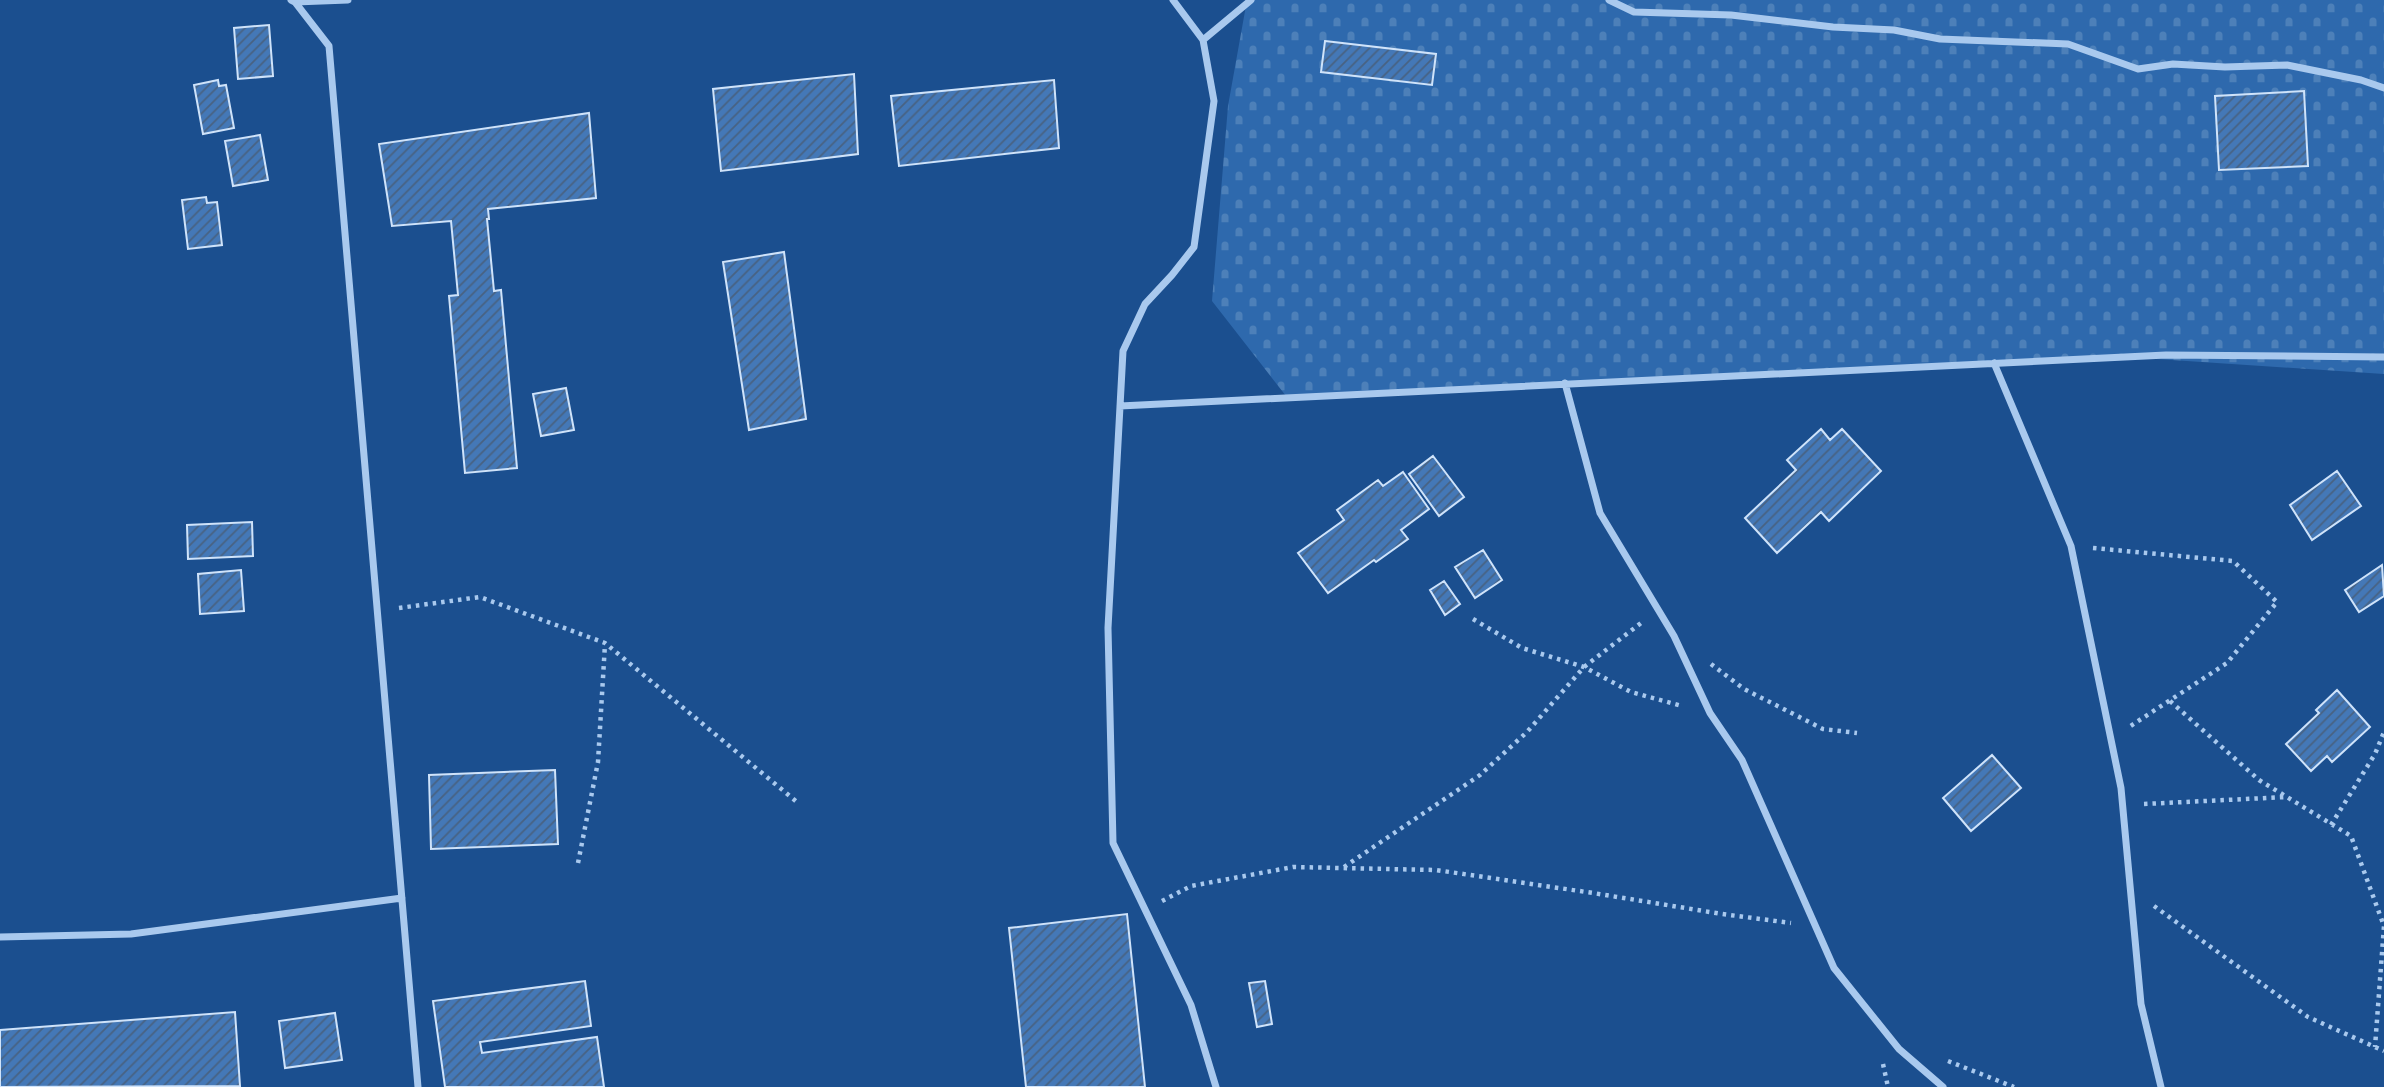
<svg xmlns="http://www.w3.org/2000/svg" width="2384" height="1087" font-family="Raleway,sans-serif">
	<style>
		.cemetery { fill: url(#cemetery-stones) }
		.building { fill: url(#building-hatch); stroke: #cfe3fa; stroke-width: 2 }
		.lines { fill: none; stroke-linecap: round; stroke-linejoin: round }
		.path { stroke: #a9c9ee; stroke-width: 4.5; stroke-dasharray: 3.5 5; stroke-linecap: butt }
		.minor { stroke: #a9c9ee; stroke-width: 7 }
	</style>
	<defs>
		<pattern id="cemetery-stones" width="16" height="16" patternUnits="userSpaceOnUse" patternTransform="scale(1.75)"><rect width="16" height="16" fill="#2e69ad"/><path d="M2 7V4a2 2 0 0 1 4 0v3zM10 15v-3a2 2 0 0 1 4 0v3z" fill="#4d80b9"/></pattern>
		<pattern id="building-hatch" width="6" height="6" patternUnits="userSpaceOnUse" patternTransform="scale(1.75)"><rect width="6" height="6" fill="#4478b7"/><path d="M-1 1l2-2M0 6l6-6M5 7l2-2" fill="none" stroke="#486282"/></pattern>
	</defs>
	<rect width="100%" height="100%" fill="#1b4f8f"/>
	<path class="cemetery" d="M1247,0H2384V374L2127,357L1286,396L1212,301L1228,106Z"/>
	<path class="building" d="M269,25L273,76L238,79L234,28Z
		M1325,41L1436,54L1432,85L1321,72Z
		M854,74L858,154L721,171L713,89Z
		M218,80L219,86L226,85L234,128L203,134L194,85Z
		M1054,80L1059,148L899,166L891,96Z
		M2304,91L2308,166L2219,170L2215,96Z
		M589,113L596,198L488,209L489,219H487L494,291L501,290L517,468L465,473L449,296L458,295L451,221L392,226L379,144Z
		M260,135L268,180L233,186L225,141Z
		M206,197L207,203L217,202L222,245L188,249L182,200Z
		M784,252L806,419L749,430L723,262Z
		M566,388L574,430L541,436L533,394Z
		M1821,429L1830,440L1842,429L1881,471L1829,521L1821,512L1777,553L1745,518L1796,470L1787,460Z
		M1433,456L1464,497L1439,516L1409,474Z
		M2337,471L2361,506L2312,540L2290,505Z
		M1403,472L1429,509L1401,530L1408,539L1376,562L1374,560L1328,593L1298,553L1344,520L1337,510L1378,480L1383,486Z
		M252,522L253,556L188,559L187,525Z
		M1483,550L1502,580L1475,598L1455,567Z
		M2382,565L2384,596L2359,612L2345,590Z
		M241,570L244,611L200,614L198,574Z
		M1444,581L1460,604L1445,615L1430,590Z
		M2337,690L2370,727L2332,762L2327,756L2311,771L2286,744L2319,713L2316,710Z
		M1992,755L2021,788L1971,831L1943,798Z
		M555,770L558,844L431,849L429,775Z
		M1127,914L1145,1087H1026L1009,928Z
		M585,981L591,1026L480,1042L482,1053L597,1037L604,1087H445L433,1001Z
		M1265,981L1272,1024L1257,1027L1249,983Z
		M235,1012L240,1086L0,1087V1030Z
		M335,1013L342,1060L285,1068L279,1021Z"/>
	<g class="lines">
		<path class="path" d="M2093,548L2233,561L2277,602L2227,663L2129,727
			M399,608L480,597L605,643L797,802
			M1473,619L1522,648L1584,667L1631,692L1682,706
			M1711,664L1744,689L1823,729L1857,733
			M2170,701L2259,780L2351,836L2384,926L2375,1047
			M2144,804L2286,797
			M2331,825L2375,754L2384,732
			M578,863L598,762L605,644
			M1344,867L1480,775L1527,732L1584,667L1641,623
			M1162,901L1191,886L1293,867L1436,870L1593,893L1722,914L1791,923
			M2154,906L2308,1017L2384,1051
			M1948,1061L2014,1087
			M1883,1064L1888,1087"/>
		<path class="minor" d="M291,0L295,2L329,46L418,1087
			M1173,0L1203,40L1214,101L1194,247L1172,275L1145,304L1123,351L1108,628L1113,843L1191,1005L1216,1087
			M1609,0L1634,12L1731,15L1833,27L1894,30L1940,39L2068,44L2138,69L2173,64L2225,67L2287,65L2361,80L2384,88
			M295,2L348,0
			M1203,40L1251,0
			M1994,363L2071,546L2121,788L2141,1004L2161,1087
			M1565,383L1600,513L1674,636L1710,713L1742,760L1834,968L1899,1049L1943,1087
			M1120,406L2166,355L2384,357
			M0,937L131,934L402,898"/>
	</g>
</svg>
